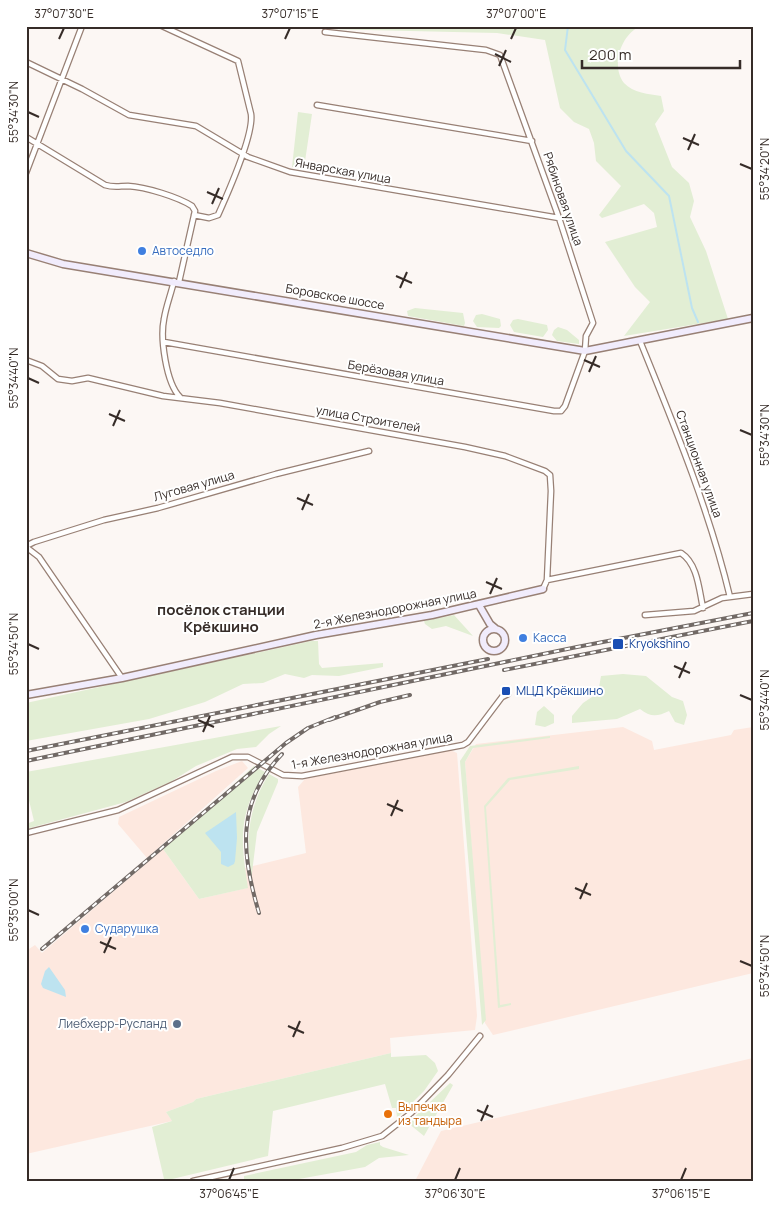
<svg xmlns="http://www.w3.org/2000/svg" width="779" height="1207" font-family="Manrope,sans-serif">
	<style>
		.built { fill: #fde8df }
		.green { fill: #e2eed4 }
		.water { fill: #bde3f0 }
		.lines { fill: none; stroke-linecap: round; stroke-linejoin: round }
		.stream { stroke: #bde3f0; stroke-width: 2 }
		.street-casing { stroke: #988075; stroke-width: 7 }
		.secondary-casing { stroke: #988075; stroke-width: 9 }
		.street { stroke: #fff; stroke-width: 4.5 }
		.secondary { stroke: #f1ecfc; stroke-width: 6 }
		.rail-casing { stroke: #726a66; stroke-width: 4 }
		.rail { stroke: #fff; stroke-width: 2; stroke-dasharray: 5.5; stroke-linecap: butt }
		.ticks { fill: none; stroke: #362c28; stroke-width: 2 }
		.shop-dot { fill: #3f7fe0; stroke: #fff; stroke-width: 2 }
		.transit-dot { fill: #1a4fb4; stroke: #fff; stroke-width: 2 }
		.service-dot { fill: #5c6f8a; stroke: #fff; stroke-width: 2 }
		.food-dot { fill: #e8710a; stroke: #fff; stroke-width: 2 }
		.labels { text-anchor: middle; stroke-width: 4; stroke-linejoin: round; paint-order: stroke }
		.street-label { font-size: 12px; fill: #362c28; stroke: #fff }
		.shop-label { font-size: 12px; fill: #366cbe; stroke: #fff; text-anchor: start }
		.transit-label { font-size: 12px; fill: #164399; stroke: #fff; text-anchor: start }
		.service-label { font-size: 12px; fill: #4e5e75; stroke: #fff; text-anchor: end }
		.food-label { font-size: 12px; fill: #c56008; stroke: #fff; text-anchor: start }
		.quarter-label { font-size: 15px; font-weight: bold; fill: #362c28; stroke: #fff }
		.neatline { fill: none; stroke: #362c28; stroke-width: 2 }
		.ticks-label { font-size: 12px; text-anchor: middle; fill: #362c28 }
	</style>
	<rect width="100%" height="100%" fill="#fcf7f4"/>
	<path class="built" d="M623,727L652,741L654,750L731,735L734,730L753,727V973L493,1035L485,1023L465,762L476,744Z
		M450,750L457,753L477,1016L475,1030L390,1038L391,1053L196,1099L193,1102L166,1112L172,1121L26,1154V951L35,945L42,953L163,849L199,899L247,888L245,868L306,853L298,787L305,779Z
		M242,761L248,768L147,858L118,824L119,817L216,771Z
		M753,1058V1181H415L441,1131Z"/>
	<path class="green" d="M320,26H641C622,33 610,65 624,83C633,93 649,94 661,96L664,111L655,124L672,167L689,183L694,201L690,217L706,251L728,319L624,336L650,302L635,287L605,242L657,227L654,213L644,204L602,218L599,215L621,186L596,161L594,143L589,129L574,122L560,108L545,40L497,33L323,29Z
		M298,112L312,114L304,168L292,167Z
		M415,308L463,313L465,323L464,326L408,316L407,311Z
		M482,314L500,319L501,326L499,328L477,327L473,321L476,315Z
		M518,319L547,325L548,330L543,337L514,332L510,325L513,320Z
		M558,327L567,330L579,340V344L557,341L552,335L554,330Z
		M454,615L473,636L446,626L432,629L425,624L424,621Z
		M311,641H318L319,664L322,668L383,663V667L339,676L312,675L304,678L285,674L263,683L243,684L205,702L149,719L26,741V703Z
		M623,674L646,676L672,697L683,701L687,715L684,725L675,722L669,711C657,717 650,717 640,709L617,719L572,723V716L583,703L598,693L601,676Z
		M544,706L554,715V723L545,727L535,725L537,712Z
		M281,726L269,734L256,747L237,749L196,766L172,781L126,802L26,829V824L34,821L26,788V772Z
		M550,736V738L473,748L465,762L486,1020L482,1025L460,761L470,746Z
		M254,766L265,772C237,816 241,842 248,888L199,899L163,849Z
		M579,766V769L510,780L486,807L500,1005L511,1003V1005L498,1008L484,806L508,778Z
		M269,774L278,779V782L257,832L251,881C246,841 247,809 269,774Z
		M391,1053V1057L426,1055L435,1063L438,1071L424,1091L397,1118L396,1108H392L385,1084L273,1111L268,1156L168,1180L164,1179L152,1127L172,1121L166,1112L193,1102L196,1099Z
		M450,1083L453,1085L452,1087L424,1136L408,1123Z
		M380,1142V1145L383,1147L409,1155L379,1158L365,1167L288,1181H244V1176L356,1152L367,1145Z"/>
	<path class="water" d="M236,812L237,838L235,861L234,864L228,867L221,864V852L205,833Z
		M49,967L65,990L66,997L43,988L41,984L45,971Z"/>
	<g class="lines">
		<path class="stream" d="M568,26L565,50L626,151L669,196L692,308L698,322"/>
		<g class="street-casing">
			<path id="street" d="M162,26L238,61L251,114C254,134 227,195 218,215L209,218L194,215
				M26,62L82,89L129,115L196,126L248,157L290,172L559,218
				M317,105L532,141
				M26,137L105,185C114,188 120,186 128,186C146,187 178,197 192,206L195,211L179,282
				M26,173L82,26
				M174,281C171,294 166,306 164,319C160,338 166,383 180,397
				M640,341C674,425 709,509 730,597
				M164,342L554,411H561L565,406L585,351L586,336L593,323L559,218L500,55L486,50L325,32
				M26,360L42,366L58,379L72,381L88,378L163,396L220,403L465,447L505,456L545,471L550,475L551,491L547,580L543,589
				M26,546L34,542L104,520L158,508L276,474L369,451
				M26,547L39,557L122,678
				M547,580L681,553C698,564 699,590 703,608
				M645,615L694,611L722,598L753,594
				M26,833L118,810L232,757H248L283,775L302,776L463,745L468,742L502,697L508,694
				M193,1181L342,1148L382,1136L411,1113L448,1075L480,1036"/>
		</g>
		<g class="secondary-casing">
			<path id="secondary" d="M26,253L63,264L585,351L753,318
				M479,605L490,624L496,629
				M483 640a11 11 0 1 1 22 0a11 11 0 1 1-22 0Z
				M26,695L122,678L316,635L432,615L543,589"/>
		</g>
		<use href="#street" class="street"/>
		<use href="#secondary" class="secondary"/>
		<g class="rail-casing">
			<path id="rail" d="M504,670L753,621
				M329,720L380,702L410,695
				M26,751L488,659
				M26,761L577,647L753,613
				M259,913C241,853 236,802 282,754
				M42,949L286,743L308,728L335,717"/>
		</g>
		<use href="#rail" class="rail"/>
	</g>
	<path class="ticks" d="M59,39L64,28M285,39L290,28M511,39L516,28M495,54L511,62M499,66L506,50M28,112L39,117M683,138L699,145M688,150L695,134M740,164L752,169M207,192L223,199M212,204L219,188M396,276L412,283M400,288L407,272M584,360L600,367M589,372L596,356M28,378L39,383M109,414L125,421M113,426L120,410M740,430L752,435M297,498L313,505M302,510L309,494M486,582L502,589M490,594L497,578M28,644L39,649M674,666L690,673M679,678L686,662M740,695L752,700M198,720L214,727M203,732L210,716M387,804L403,811M391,816L398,800M575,888L591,895M580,899L587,883M28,910L39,915M100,942L116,949M104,953L111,937M740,961L752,966M288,1026L304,1033M293,1037L300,1021M477,1110L493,1117M481,1121L488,1105M229,1180L234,1168M455,1180L460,1168M681,1180L686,1168"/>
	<g class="shop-dot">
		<circle cx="142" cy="251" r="5"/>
		<circle cx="523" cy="638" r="5"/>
		<circle cx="85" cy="929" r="5"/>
	</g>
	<g class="transit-dot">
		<rect x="612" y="638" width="12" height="12" rx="2.5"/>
		<rect x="501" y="686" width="10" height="10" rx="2.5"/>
	</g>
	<circle class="service-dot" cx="177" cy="1024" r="5"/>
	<circle class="food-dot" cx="388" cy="1114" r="5"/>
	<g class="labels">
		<g class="street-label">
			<text transform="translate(343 171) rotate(10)" y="4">Январская улица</text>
			<text transform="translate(563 199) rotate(71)" y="4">Рябиновая улица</text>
			<text transform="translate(335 297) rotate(10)" y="4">Боровское шоссе</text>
			<text transform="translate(396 373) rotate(10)" y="4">Берёзовая улица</text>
			<text transform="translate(368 419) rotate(10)" y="4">улица Строителей</text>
			<text transform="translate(699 464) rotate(70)" y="4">Станционная улица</text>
			<text transform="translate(194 486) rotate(-16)" y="4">Луговая улица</text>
			<text transform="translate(395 609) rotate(-11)" y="4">2-я Железнодорожная улица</text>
			<text transform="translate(372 751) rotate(-10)" y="4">1-я Железнодорожная улица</text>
		</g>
		<g class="shop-label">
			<text x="152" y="255">Автоседло</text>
			<text x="533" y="642">Касса</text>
			<text x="95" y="933">Сударушка</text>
		</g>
		<g class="transit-label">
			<text x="629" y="648">Kryokshino</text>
			<text x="516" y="695">МЦД Крёкшино</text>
		</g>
		<g class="service-label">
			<text x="167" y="1028">Лиебхерр-Русланд</text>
		</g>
		<g class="food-label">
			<text x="398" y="1111">Выпечка<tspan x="398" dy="14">из тандыра</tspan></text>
		</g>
		<g class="quarter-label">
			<text x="221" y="615">посёлок станции<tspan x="221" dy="17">Крёкшино</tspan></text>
		</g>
	</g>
	<rect width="779" height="1207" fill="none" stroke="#ffffff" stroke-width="55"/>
	<path d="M582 60v8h158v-8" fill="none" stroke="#362c28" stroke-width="2.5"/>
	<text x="589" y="60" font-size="15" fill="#362c28" stroke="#ffffff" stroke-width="4" paint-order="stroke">200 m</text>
	<rect x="28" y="28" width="724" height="1152" class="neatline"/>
	<g class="ticks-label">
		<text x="64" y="18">37°07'30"E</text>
		<text x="290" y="18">37°07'15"E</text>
		<text x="516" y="18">37°07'00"E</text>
		<text transform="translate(14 112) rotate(-90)" y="4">55°34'30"N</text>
		<text transform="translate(765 169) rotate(-90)" y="4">55°34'20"N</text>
		<text transform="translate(14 378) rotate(-90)" y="4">55°34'40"N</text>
		<text transform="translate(765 435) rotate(-90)" y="4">55°34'30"N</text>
		<text transform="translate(14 644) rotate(-90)" y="4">55°34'50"N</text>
		<text transform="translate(765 700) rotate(-90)" y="4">55°34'40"N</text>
		<text transform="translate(14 910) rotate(-90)" y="4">55°35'00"N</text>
		<text transform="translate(765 966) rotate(-90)" y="4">55°34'50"N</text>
		<text x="229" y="1198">37°06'45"E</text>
		<text x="455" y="1198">37°06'30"E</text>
		<text x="681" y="1198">37°06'15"E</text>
	</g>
</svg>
